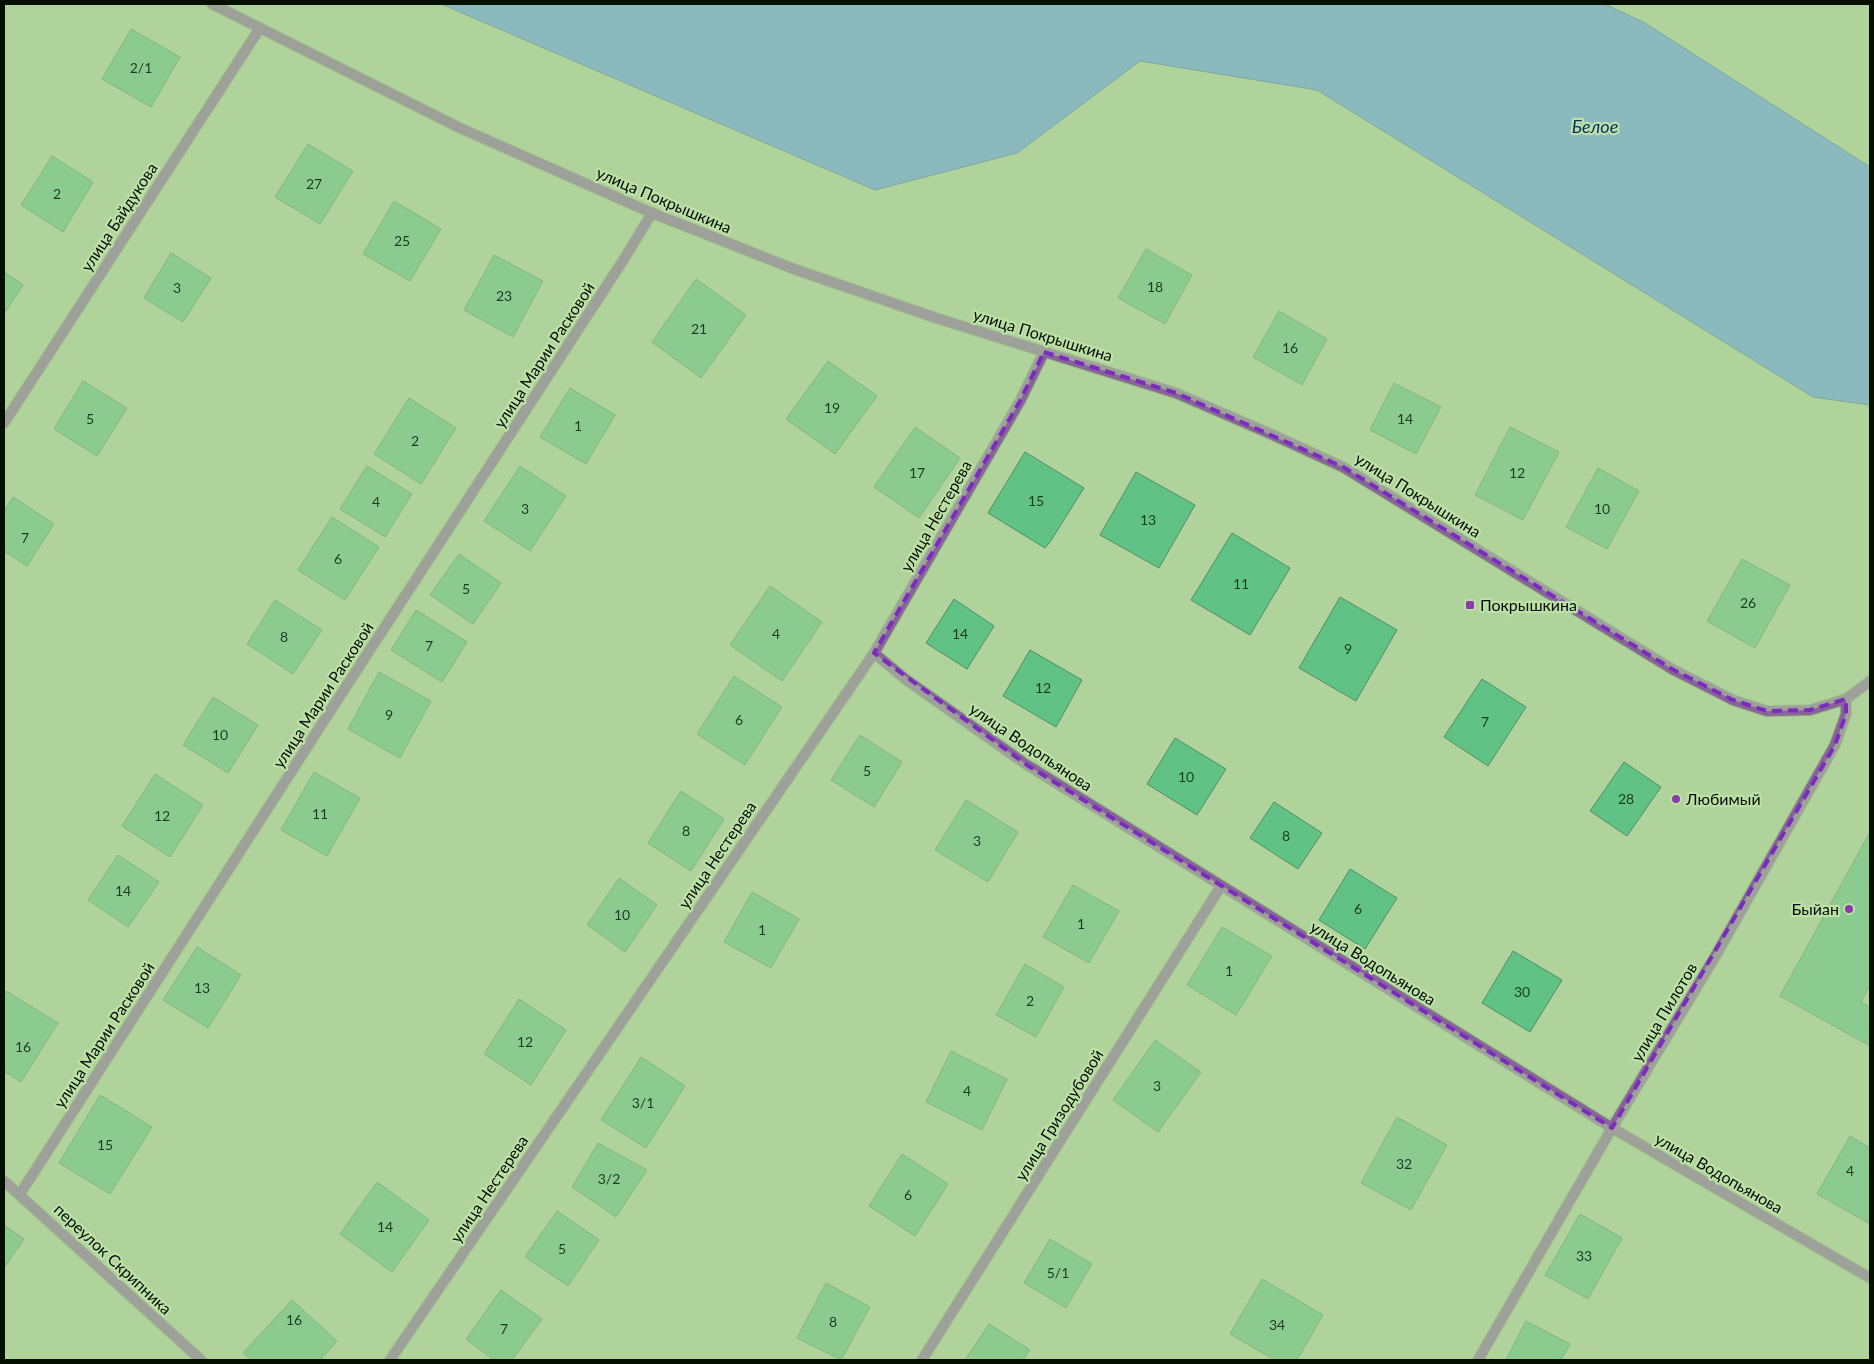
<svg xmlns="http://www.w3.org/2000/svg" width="1874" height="1364" font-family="Lato,sans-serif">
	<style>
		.water { fill: #5e9ce8; stroke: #4372a2 }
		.building { fill: #60c284; stroke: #548d67 }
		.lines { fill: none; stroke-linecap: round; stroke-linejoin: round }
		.minor-casing { stroke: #91b07f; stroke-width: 12 }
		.tertiary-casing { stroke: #91b07f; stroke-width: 12 }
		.minor { stroke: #876598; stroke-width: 10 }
		.tertiary { stroke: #876598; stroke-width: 10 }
		.marked { fill: none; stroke: #7b2cbf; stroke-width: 4; stroke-dasharray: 10 6; stroke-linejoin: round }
		.poi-dot { fill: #893bab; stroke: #bde0a8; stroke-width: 2 }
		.labels { text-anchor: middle; stroke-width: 4.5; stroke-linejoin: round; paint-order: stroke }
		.number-label { font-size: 14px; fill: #1c3c21 }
		.street-label { font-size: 16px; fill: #050f00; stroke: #bde0a8 }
		.poi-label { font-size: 16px; fill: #050f00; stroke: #bde0a8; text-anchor: start }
		.water-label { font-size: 18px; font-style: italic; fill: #03305f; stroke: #bde0a8 }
	</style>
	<rect width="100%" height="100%" fill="#b0d39b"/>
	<path class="water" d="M441,4H1605L1645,23L1870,167V405L1813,397L1317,90L1140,61L1017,153L875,190Z"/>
	<path class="building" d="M131,29L180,57L151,107L102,79Z
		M308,144L353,171L320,224L275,197Z
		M52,156L93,182L63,232L21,205Z
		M394,201L441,229L410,281L363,254Z
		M1146,249L1192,275L1165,324L1118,298Z
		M171,253L211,278L183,322L144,298Z
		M494,255L543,281L513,337L464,310Z
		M4,272L23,285L4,314Z
		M696,279L746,315L701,378L652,342Z
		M1279,311L1327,339L1302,385L1253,357Z
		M828,361L877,396L835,454L786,419Z
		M83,381L127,408L97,456L54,429Z
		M1394,383L1441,407L1416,454L1370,430Z
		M570,388L615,415L586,464L540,437Z
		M409,398L456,428L421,484L374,454Z
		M915,427L960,458L919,518L874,487Z
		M1510,427L1559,452L1523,520L1475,495Z
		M1025,452L1084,488L1050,542L1045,548L988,513Z
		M367,466L412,494L385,537L340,509Z
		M520,466L566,496L530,551L484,521Z
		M1598,468L1639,491L1607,549L1566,527Z
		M1136,472L1195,505L1159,568L1100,535Z
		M13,497L54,524L27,566L4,551V511Z
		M332,517L379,547L345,600L298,570Z
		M1232,533L1290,568L1250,635L1191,600Z
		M459,554L501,583L473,624L430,595Z
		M1742,559L1790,585L1755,648L1707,621Z
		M770,586L822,622L782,681L730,645Z
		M1340,597L1397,630L1356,701L1299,668Z
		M954,599L994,626L967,669L926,643Z
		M275,600L322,630L293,674L247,644Z
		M416,610L467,642L442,682L391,650Z
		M1030,650L1082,680L1056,727L1003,696Z
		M379,672L431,701L400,758L348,729Z
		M734,676L782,707L745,765L697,734Z
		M1482,679L1526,707L1488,766L1444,737Z
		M213,697L258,725L228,773L183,745Z
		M860,735L902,762L874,807L831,780Z
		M1175,738L1226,769L1197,815L1147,784Z
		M1624,762L1661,787L1627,836L1590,811Z
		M314,772L360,798L327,856L281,830Z
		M155,774L203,805L170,857L122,826Z
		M681,791L724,819L691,871L648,843Z
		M966,800L1018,832L988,882L935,850Z
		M1274,802L1322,833L1298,869L1250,838Z
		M1870,832V985L1861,1002L1870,1007V1046L1780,996Z
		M118,855L159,882L128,927L88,900Z
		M1350,869L1397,898L1365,949L1319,920Z
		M619,878L657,905L625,952L587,925Z
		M1073,885L1119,911L1089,963L1043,937Z
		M752,892L799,919L771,968L724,942Z
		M1222,927L1272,956L1236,1015L1187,985Z
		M197,947L241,975L208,1028L163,1000Z
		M1513,951L1562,980L1530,1032L1482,1003Z
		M1025,964L1064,987L1036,1037L996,1015Z
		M6,991L58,1023L21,1082L4,1071V995Z
		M519,999L566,1030L531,1085L484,1054Z
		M1155,1040L1201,1072L1158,1132L1113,1100Z
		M951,1051L1007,1079L982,1130L926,1102Z
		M641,1057L685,1086L646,1148L601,1120Z
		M100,1095L152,1127L110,1194L59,1163Z
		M1397,1117L1447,1145L1411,1210L1361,1183Z
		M1850,1136L1870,1148V1224L1817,1194Z
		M598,1143L647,1170L616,1217L572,1187Z
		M902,1154L948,1184L915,1236L869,1206Z
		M377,1182L429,1220L392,1272L340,1234Z
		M557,1211L599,1240L568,1286L525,1257Z
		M1580,1214L1622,1238L1588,1299L1545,1275Z
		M4,1225L24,1239L4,1268Z
		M1050,1239L1092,1264L1066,1308L1024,1283Z
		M1262,1279L1323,1315L1297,1360H1275L1230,1334Z
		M826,1283L870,1307L841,1360L797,1338Z
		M501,1290L542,1319L512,1360H494L466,1339Z
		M292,1300L337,1341L320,1360H251L243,1353Z
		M1526,1321L1570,1344L1561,1360H1506Z
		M989,1324L1030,1350L1023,1360H965Z"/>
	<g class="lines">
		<g class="minor-casing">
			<path id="minor" d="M4,423L260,28
				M874,653L905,679L1027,765L1612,1128L1870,1278
				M4,1181L201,1360
				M20,1194L327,716L624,259L652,213
				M390,1360L874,653L1020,401L1044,352
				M922,1360L1221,886"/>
		</g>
		<g class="tertiary-casing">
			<path id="tertiary" d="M212,4L460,128L652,213L794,269L936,318L1176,393L1271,434L1343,467L1672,669L1733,700L1767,711L1810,710L1846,699L1870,681
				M1478,1360L1612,1128L1715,957L1835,745L1846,714V699"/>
		</g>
		<use href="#minor" class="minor"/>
		<use href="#tertiary" class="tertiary"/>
	</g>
	<path d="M0 0H1874V1364H0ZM1044,352L1176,393L1343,467L1672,669L1733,700L1767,711L1810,710L1846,699V714L1835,745L1612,1128L1027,765L874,653L1020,401Z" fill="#b0d39b" fill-opacity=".55" fill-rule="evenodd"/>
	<path class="marked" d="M1044,352L1176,393L1343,467L1672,669L1733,700L1767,711L1810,710L1846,699V714L1835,745L1612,1128L1027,765L874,653L1020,401Z"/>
	<g class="poi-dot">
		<rect x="1465" y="600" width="10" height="10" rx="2.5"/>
		<circle cx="1676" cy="799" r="5"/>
		<circle cx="1849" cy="909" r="5"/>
	</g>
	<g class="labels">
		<g class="number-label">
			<text x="141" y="73">2/1</text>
			<text x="314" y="189">27</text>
			<text x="57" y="199">2</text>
			<text x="402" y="246">25</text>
			<text x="1155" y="292">18</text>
			<text x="177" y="293">3</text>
			<text x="504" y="301">23</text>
			<text x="699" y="334">21</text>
			<text x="1290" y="353">16</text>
			<text x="832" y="413">19</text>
			<text x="90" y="424">5</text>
			<text x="1405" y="424">14</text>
			<text x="578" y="431">1</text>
			<text x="415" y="446">2</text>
			<text x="917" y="478">17</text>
			<text x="1517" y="478">12</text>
			<text x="1036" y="506">15</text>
			<text x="376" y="507">4</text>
			<text x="525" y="514">3</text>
			<text x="1602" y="514">10</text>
			<text x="1148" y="525">13</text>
			<text x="25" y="543">7</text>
			<text x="338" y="564">6</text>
			<text x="1241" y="589">11</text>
			<text x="466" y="594">5</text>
			<text x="1748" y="608">26</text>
			<text x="776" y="639">4</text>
			<text x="960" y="639">14</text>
			<text x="284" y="642">8</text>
			<text x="429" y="651">7</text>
			<text x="1348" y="654">9</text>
			<text x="1043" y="693">12</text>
			<text x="389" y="720">9</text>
			<text x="739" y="725">6</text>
			<text x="1485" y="727">7</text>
			<text x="220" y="740">10</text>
			<text x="867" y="776">5</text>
			<text x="1186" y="782">10</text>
			<text x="1626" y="804">28</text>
			<text x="320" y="819">11</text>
			<text x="162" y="821">12</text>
			<text x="686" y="836">8</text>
			<text x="1286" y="841">8</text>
			<text x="977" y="846">3</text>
			<text x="123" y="896">14</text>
			<text x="1358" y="914">6</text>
			<text x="622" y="920">10</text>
			<text x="1081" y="929">1</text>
			<text x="762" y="935">1</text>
			<text x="1229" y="976">1</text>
			<text x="202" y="993">13</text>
			<text x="1522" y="997">30</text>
			<text x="1030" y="1006">2</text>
			<text x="525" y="1047">12</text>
			<text x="23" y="1052">16</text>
			<text x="1157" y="1091">3</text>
			<text x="967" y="1096">4</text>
			<text x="643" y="1108">3/1</text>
			<text x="105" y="1150">15</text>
			<text x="1404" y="1169">32</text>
			<text x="1850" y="1176">4</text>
			<text x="609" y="1184">3/2</text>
			<text x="908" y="1200">6</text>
			<text x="385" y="1232">14</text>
			<text x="562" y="1254">5</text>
			<text x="1584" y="1261">33</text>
			<text x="1058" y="1278">5/1</text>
			<text x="294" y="1325">16</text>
			<text x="833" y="1327">8</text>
			<text x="1277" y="1330">34</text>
			<text x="504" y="1334">7</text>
		</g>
		<g class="street-label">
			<text transform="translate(664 200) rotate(23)" y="6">улица Покрышкина</text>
			<text transform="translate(119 217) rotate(-57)" y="6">улица Байдукова</text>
			<text transform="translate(1043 335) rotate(17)" y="6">улица Покрышкина</text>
			<text transform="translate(544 355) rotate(-57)" y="6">улица Марии Расковой</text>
			<text transform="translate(1418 495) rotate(32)" y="6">улица Покрышкина</text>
			<text transform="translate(936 516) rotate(-60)" y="6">улица Нестерева</text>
			<text transform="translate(323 695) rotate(-57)" y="6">улица Марии Расковой</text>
			<text transform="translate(1031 747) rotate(34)" y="6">улица Водопьянова</text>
			<text transform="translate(717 855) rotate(-56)" y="6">улица Нестерева</text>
			<text transform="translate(1373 963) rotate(32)" y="6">улица Водопьянова</text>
			<text transform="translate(1664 1012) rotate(-59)" y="6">улица Пилотов</text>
			<text transform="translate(104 1035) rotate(-57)" y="6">улица Марии Расковой</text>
			<text transform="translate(1059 1115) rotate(-58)" y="6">улица Гризодубовой</text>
			<text transform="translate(1719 1173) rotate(30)" y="6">улица Водопьянова</text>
			<text transform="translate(489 1189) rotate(-56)" y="6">улица Нестерева</text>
			<text transform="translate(113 1259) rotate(43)" y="6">переулок Скрипника</text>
		</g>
		<g class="poi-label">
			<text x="1480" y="611">Покрышкина</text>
			<text x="1686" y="805">Любимый</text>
			<text x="1839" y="915" text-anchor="end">Быйан</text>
		</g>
		<g class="water-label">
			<text x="1595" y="133">Белое</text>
		</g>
	</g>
	<rect width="1874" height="1364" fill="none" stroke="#050f00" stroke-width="10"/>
</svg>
